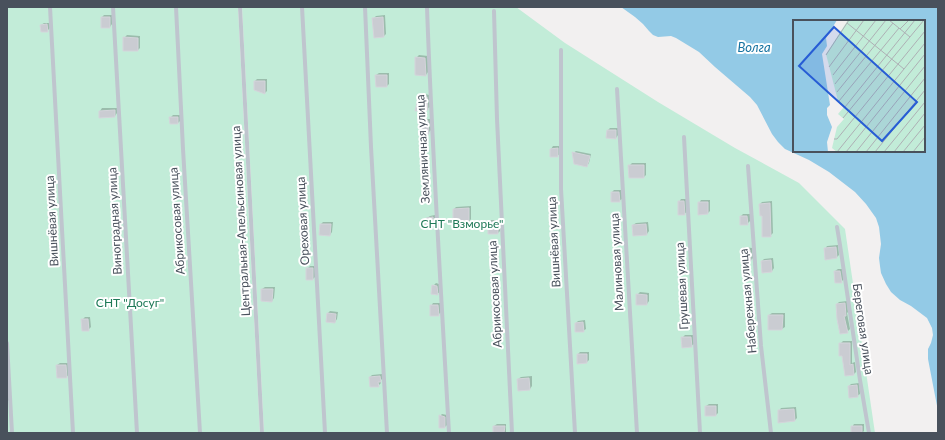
<svg xmlns="http://www.w3.org/2000/svg" width="945" height="440" font-family="Lato,sans-serif">
	<style>
		.green { fill: #c2ecd8 }
		.water { fill: #93cae6; fill-rule: evenodd }
		.shadow { fill: #0003 }
		.building { fill: #caccd2; stroke: #d4d5db }
		.lines { fill: none; stroke-linecap: round; stroke-linejoin: round }
		.service { stroke: #bfc5ce; stroke-width: 4 }
		.labels { text-anchor: middle; stroke-width: 4; stroke-linejoin: round; paint-order: stroke }
		.street-label { font-size: 12px; fill: #49515c; stroke: #fff }
		.park-label { font-size: 12px; fill: #1e7957; stroke: #fff }
		.water-label { font-size: 13px; font-style: italic; fill: #1773a1; stroke: #fff }
		.inset-road { fill: none; stroke: #aeb0b5; stroke-width: 1 }
		.view { fill: #275dd5; fill-opacity: 0.15; stroke: #275dd5; stroke-width: 2 }
		.inset-edge { fill: none; stroke: #49515c; stroke-width: 2 }
	</style>
	<rect width="100%" height="100%" fill="#f2f0f0"/>
	<path class="green" d="M7,7H238L260,433H7Z
		M242,7H516L565,43L658,102L735,148L799,183L845,229L875,433H264Z"/>
	<path class="water" d="M621,7H938V411L928,359V349L931,343L933,335L932,328L927,318L911,306L900,300L891,292L886,284L881,273L880,266L879,258L881,244L879,227L876,218L866,204L855,192L829,172L809,160L785,149L778,142L772,134L757,105L750,97L715,67L699,52L676,38L671,36L658,37L653,35L649,31L643,24L635,17ZM794,21H924V151H794Z"/>
	<path class="shadow" d="M104,15H112V24L110,27L102,17Z
		M385,15L386,34L384,36L374,18L376,16Z
		M44,23H50V28L47,31L41,25Z
		M127,35L140,36V48L138,50L124,38Z
		M419,55L428,56V72L426,75L416,58Z
		M379,73H389V84L387,86L376,75Z
		M257,79H267V91L265,93L255,89V81Z
		M422,93L429,95L430,107L427,109L420,96Z
		M102,108H117V113L115,116H100V111Z
		M173,115H180V121L178,123L170,118Z
		M425,119H430L431,130L428,133L422,122Z
		M610,128H618V135L616,138L608,130Z
		M553,146H560V154L557,156L551,149Z
		M576,151L591,154L589,163L587,166L573,153Z
		M632,163H646V175L644,177L629,166Z
		M614,190H622V199L619,201L612,192Z
		M681,199H686L687,212L684,214L679,202Z
		M701,200H710V211L708,213L699,214V203Z
		M772,201L773,233L770,236L760,204L762,202Z
		M471,206V219L469,222L454,209L456,207Z
		M743,214H750V221L747,224L741,216Z
		M435,215L436,222L433,225L427,218L430,216Z
		M491,220H500V231L498,233L489,222Z
		M323,222H333L332,232L330,235L321,224Z
		M648,222L649,231L647,234L633,225L636,223Z
		M838,245L839,255L837,257L825,249L827,246Z
		M744,247L752,248L753,258L751,260L743,261L742,249Z
		M773,258L774,268L772,271L762,261L764,259Z
		M310,266H315V277L313,279L307,269Z
		M838,269H842L844,279L841,282L835,271Z
		M436,283L439,284L440,292L437,294L433,286Z
		M265,287H275L274,298L272,301L262,289Z
		M640,292L649,293V301L647,304L637,295Z
		M847,301L848,312L847,313L850,329L847,332L837,304L839,302Z
		M433,303H440L441,312L438,315L431,306Z
		M330,311L338,312L337,319L335,322L328,313Z
		M772,313H785V327L782,329H769V315Z
		M85,317H90L91,327L88,330L82,320Z
		M585,320L586,329L583,331L576,323L578,321Z
		M685,335H693L694,344L691,346L682,338Z
		M843,341H852V363L855,362L856,372L854,374L840,344Z
		M580,352H589V360L587,362L578,354Z
		M60,363H68L69,375L66,377L57,365Z
		M382,374L383,378L381,380V383L378,386L370,377L372,375Z
		M532,376V386L530,389L518,379L521,377Z
		M859,383L860,394L857,396L849,386L851,384Z
		M7,392H8L9,400L7,402Z
		M709,404H718V413L716,415L706,406Z
		M796,407L797,418L795,420L779,411L781,408Z
		M442,414L447,415V425L445,427L440,416Z
		M497,424H506V433H494V426Z
		M854,424H864V431L862,433H852V427Z"/>
	<path class="building" d="M101,17H110V28H101Z
		M383,17L384,37L374,38L372,18Z
		M47,24L48,32H41L40,25Z
		M123,37L138,38V51H123Z
		M415,57L425,58L426,76L415,75Z
		M375,75H387V87H376Z
		M254,81H265V94L254,90Z
		M419,95L427,97L428,110L415,111Z
		M115,110V117L99,118V111Z
		M169,117H178V124H170Z
		M428,121L429,134H421V122Z
		M607,130H616V139L606,138Z
		M558,148V157H550V149Z
		M572,152L590,156L587,167L574,164Z
		M628,165H644V178H629Z
		M611,192H619L620,202H611Z
		M678,201H684L685,215H678Z
		M698,202H708V214L698,215Z
		M770,203L771,237H762V216H760L759,204Z
		M469,208V223H453V209Z
		M740,216H747L748,225H740Z
		M433,217L434,226L427,228L426,218Z
		M488,222H498V234H488Z
		M320,224H331L330,236L319,235Z
		M646,224L647,235L633,236L632,225Z
		M836,247L837,258L825,260L824,248Z
		M741,249L750,250L751,261L742,262Z
		M771,260L772,272L762,273L761,261Z
		M306,268H313V280H306Z
		M834,271H840L842,283H835Z
		M432,285L437,286L438,295L431,294Z
		M261,289H273L272,302L261,301Z
		M636,294L647,295V305H636Z
		M845,303L846,316H844L848,333L840,334L837,319L836,304Z
		M430,305H438L439,316H430Z
		M327,313L336,314L335,323L326,322Z
		M768,315H783L782,330H768Z
		M81,319H88L89,331H82Z
		M583,322L584,332H575V323Z
		M681,337H691L692,347L682,348Z
		M839,343H850V365L853,364L854,375L845,376L842,356H839Z
		M577,354H587V363L577,364Z
		M56,365H66L67,378H57Z
		M380,376L381,382H378L379,387H370L369,377Z
		M529,378L530,390L518,391L517,379Z
		M857,385L858,397L849,398L848,386Z
		M705,406H716V416H705Z
		M794,409L795,421L778,423V410Z
		M439,415L445,417V428H439Z
		M493,426H505L504,433H493Z
		M851,426H862V433H851Z"/>
	<g class="lines">
		<path class="service" d="M50,7L73,433
			M113,7L137,433
			M176,7L183,149L200,433
			M240,7L262,433
			M302,7L325,433
			M365,7L371,147L387,433
			M427,7C432,149 441,291 449,433
			M494,11L497,119L512,433
			M561,50V189L575,433
			M617,89L637,433
			M684,137L700,433
			M748,166L761,346L771,433
			M837,227L840,245L860,380L869,433
			M7,343L12,433"/>
	</g>
	<g class="labels">
		<g class="street-label">
			<text transform="translate(423 149) rotate(-93)" y="4">Земляничная улица</text>
			<text transform="translate(52 221) rotate(-93)" y="4">Вишнёвая улица</text>
			<text transform="translate(115 221) rotate(-93)" y="4">Виноградная улица</text>
			<text transform="translate(177 221) rotate(-94)" y="4">Абрикосовая улица</text>
			<text transform="translate(241 221) rotate(-93)" y="4">Центральная-Апельсиновая улица</text>
			<text transform="translate(303 221) rotate(-93)" y="4">Ореховая улица</text>
			<text transform="translate(554 242) rotate(-93)" y="4">Вишнёвая улица</text>
			<text transform="translate(617 262) rotate(-93)" y="4">Малиновая улица</text>
			<text transform="translate(682 286) rotate(-93)" y="4">Грушевая улица</text>
			<text transform="translate(495 294) rotate(-93)" y="4">Абрикосовая улица</text>
			<text transform="translate(748 301) rotate(-95)" y="4">Набережная улица</text>
			<text transform="translate(863 329) rotate(82)" y="4">Береговая улица</text>
		</g>
		<g class="park-label">
			<text x="462" y="228">СНТ "Взморье"</text>
			<text x="130" y="307">СНТ "Досуг"</text>
		</g>
		<g class="water-label">
			<text x="754" y="52">Волга</text>
		</g>
	</g>
	<g transform="translate(793 20)">
		<rect width="132" height="132" fill="#f2f0f0"/>
		<path d="M55,0H132V132H44L39,128L44,107L51,99L45,94L51,87L45,81L33,34Z" fill="#c2ecd8"/>
		<path d="M0,0H44L33,18L34,26L29,34L37,85L34,88V95L39,107L34,122L35,132H0Z" fill="#93cae6"/>
		<path class="inset-road" d="M96,0L117,17M54,3L111,49M107,9L116,0M33,35L56,0M36,47L71,0M40,55L83,0M42,64L93,0M44,72L100,3M46,81L106,8M52,87L122,0M50,98L131,0M41,119H44L132,11M44,132L132,23M53,132L132,34M63,132L132,46M73,132L132,58M82,132L132,70M91,132L132,82M101,132L132,93M110,132L132,105M120,132L132,117"/>
		<path class="view" d="M41,7L124,82L89,121L6,46Z"/>
		<rect width="132" height="132" class="inset-edge"/>
	</g>
	<rect width="945" height="440" fill="none" stroke="#49515c" stroke-width="16"/>
</svg>
